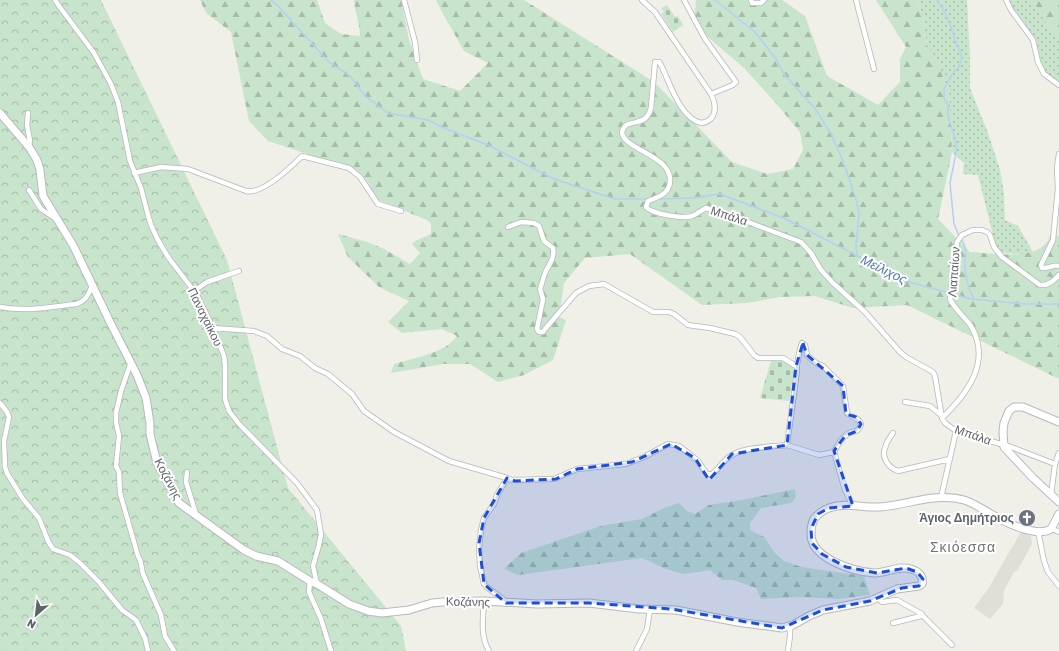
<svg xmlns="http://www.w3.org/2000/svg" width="1059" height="651" font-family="Rubik,sans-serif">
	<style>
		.education { fill: #dfded7 }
		.grass { fill: url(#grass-dots) }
		.forest { fill: url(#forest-firs) }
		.cemetery { fill: url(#cemetery-stones) }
		.park { fill: url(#park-crowns) }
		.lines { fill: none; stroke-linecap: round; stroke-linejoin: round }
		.stream { stroke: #b2d0f6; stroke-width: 1.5 }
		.street-casing { stroke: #b5b7bb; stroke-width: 6 }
		.secondary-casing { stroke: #b7b9be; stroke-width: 9 }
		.street { stroke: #fff; stroke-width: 4.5 }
		.secondary { stroke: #fff; stroke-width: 7 }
		.marked { fill: #1d4ed8; fill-opacity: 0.2; stroke: #1d4ed8; stroke-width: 3; stroke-dasharray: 8 5; stroke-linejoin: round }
		.labels { text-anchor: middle; stroke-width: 4; stroke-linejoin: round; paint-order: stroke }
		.street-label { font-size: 12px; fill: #606267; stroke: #fff }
		.worship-label { font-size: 12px; font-weight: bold; fill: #5b616d; stroke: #fff; text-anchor: end }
		.water-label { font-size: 13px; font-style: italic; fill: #5374b0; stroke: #fff }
		.quarter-label { font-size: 14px; letter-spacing: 1px; fill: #717479; stroke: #fff }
	</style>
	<defs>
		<pattern id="grass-dots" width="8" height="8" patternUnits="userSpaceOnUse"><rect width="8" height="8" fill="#c8e4cc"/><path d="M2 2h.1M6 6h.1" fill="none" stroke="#a6bca9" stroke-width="1.8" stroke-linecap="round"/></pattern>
		<pattern id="forest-firs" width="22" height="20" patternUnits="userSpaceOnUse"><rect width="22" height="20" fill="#c8e4cc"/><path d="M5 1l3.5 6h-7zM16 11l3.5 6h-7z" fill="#a6bca9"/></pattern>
		<pattern id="cemetery-stones" width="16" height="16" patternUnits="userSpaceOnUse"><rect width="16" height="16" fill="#c8e4cc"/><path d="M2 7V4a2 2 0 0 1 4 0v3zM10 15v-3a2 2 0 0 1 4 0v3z" fill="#a6bca9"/></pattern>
		<pattern id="park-crowns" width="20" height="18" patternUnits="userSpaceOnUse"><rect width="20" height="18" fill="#c8e4cc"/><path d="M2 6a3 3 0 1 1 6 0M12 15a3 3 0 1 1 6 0" fill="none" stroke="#a6bca9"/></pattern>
	</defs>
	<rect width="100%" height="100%" fill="#f0efe8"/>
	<path class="education" d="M1022,530L1031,537L1032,544L1017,571L1014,572L1004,590L1003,604L990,619L974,608L988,589Z"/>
	<path class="grass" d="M917,0H967L970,58V88L988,133L1000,170L1004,193L1005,220L1018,226L1033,252L1022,254L1001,253L996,247L978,175L963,174L964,163L952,152L949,92L936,59L927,45L923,18Z
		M1008,0H1032L1056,38L1059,39V82L1046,73L1041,63L1036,39L1013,9Z"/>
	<path class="forest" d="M200,0H317L325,23L341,34L360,36C360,23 355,14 354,0H401L409,40L423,79L460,91L488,63L464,51L442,12L436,0H524L654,82L732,162L767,174L793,169L803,150L800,132L774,101L744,68L694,25L696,0H782L805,16L827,76L878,105L900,82V59L906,47L876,0H917L923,18L927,45L936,59L949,92L952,152L938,219L970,252C990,253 1029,260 1044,245C1047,243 1049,238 1051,235L1059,236V379L907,305L853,308L815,296L780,297L747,303L702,305L630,254L585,258L564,283L559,317L566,320L553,360L524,375L498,382L470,364H443L391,373L394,364C413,358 446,353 457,336L442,329L402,333L388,322L409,301L379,287L348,257L338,234L367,242L384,249L410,264L420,253L412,244C417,238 426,238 431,233V224L427,220L378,200L366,179L350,171L344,164L326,160L268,141L249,121L231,32L206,13Z
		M1032,0H1059V39L1056,38Z
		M795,489L796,497L791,503L761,508L750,523V530L764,537L775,553L784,561L801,567L864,576L870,595L839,599L798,597L761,599L756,588L733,580H722L710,570L684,574L666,569L642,558L518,575L504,569L521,553L601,526L642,519L664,508L679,503L687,511L695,514L709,505L742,500Z"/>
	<path class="cemetery" d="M667,5L675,17L678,16L683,25L673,32L661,14L664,12L661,8Z
		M780,358L795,367L789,401L760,398L771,361Z"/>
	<path class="park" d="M0,0H101L227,260L288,488L401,626L406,651H0Z"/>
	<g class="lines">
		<path class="stream" d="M271,0L279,7L328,61L351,77L365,96L388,113L428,120L446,129L488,145L554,179L615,199H648
			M715,0L755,32L776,59L784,74L816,110L831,134L843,161L856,199L859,214L856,245L857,256
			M937,0C946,12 951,25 955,40C957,46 960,51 962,57L959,67L953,73L944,89V98L948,105V116L955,139L957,148L950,183L954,224L959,236
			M658,199L693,198L720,194L786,219L906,281L971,299L1026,304H1059
			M961,239C968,248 965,255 965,266C965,276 969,291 974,299"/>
		<g class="street-casing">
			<path id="street" d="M55,0L59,6L94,53L111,84L118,102L130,161L141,188L148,215L151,225L158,240L168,257L197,295L213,328L224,356L225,365V399L229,411L239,424L297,483L317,510L321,534L319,545L313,566L317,584
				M404,0L415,42L417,60
				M642,0L655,12L711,94C717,106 717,121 701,123C680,118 670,83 661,65L659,62H655L651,108C646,124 639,120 626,125C624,127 622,130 622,133C625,150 673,156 670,182C669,194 658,197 648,201L646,207C652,214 683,219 692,216C697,214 702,210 706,208L732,216L801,242L811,253L821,270L833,283L865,312L900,352L906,357L933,372L935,376L942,418L945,423L956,431L1011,447L1055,464
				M684,0L705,39L736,82L733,85L711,94
				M751,0L752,3H761L764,0
				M856,0L874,69
				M1006,0L1011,10L1033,40L1038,62L1044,74L1059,85
				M28,113L27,125L30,141L29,147
				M1059,154L1057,167L1058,189L1053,240L1041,265L1042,268C1049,269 1054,264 1059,266
				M134,173L161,167L188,169L246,191C262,195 291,167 302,156L349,168L360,177L378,204L401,211
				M29,190L41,209L56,219
				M508,227L521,222L534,223L539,226L544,241L553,248C555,258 549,264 545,273C543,278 542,284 540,289L543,299L537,329L539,332H543L545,329L576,293L589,286L604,284L653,312H669L674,314L688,325L710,328L735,334L740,337L754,355L758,358H783L796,366
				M194,291L207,282L239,271
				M0,307C25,312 51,307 76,304C86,301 88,295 92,286
				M213,328L254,331L267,336L282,349L300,356L315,368L328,374L352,394L364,411L394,432L449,461L507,478L511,480L554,479L577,469L626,464L644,457L668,444L679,446L687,452L698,461L706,473L711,475C718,470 722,462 729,457C742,447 770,447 787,445
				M131,362L121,391L116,413V422L119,436L116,466L119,472L120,493L138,556C142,562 141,567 143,574L161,615L165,636L174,651
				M905,402L930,406L941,415
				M0,403L7,412L9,417L4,441L5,467L7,473L23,499L39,518L48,541L53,549L70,555L79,562L99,582L122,610L136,620L145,638L148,651
				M942,418C967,394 992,362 971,326C965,317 955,310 950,299L957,242L962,235L973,230H982L987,232L990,235L994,247L1002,257L1040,285C1048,286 1054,281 1059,275
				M893,433C890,437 886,443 885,448C881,458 889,468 898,471L950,459
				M834,452C837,447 840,440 845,436C851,429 858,435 861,424C858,416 851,418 847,413L843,386L823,366L816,363L807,355L805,345L802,343C800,348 796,366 797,371L787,445L819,455L834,452L845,490L853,506
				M187,472L186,482L196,514
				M1051,495L1055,464L1059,453
				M941,498L956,431
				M1051,528L1059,532
				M1038,531L1044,561L1048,572L1059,586
				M310,581L309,592L321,619L331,651
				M878,598L882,602L897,600L922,614L921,616L893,623
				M484,601C483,618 480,636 489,651
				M505,602L503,599L488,588L484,584L480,566L479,548L481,530L484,518L494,504L497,495L507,478
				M922,615L952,645
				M636,651L647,629L650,609
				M788,651L790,636V627"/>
		</g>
		<g class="secondary-casing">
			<path id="secondary" d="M0,113L29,147L37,160L40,170L43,196L73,245L110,322L137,375L146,398L150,423V434L157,463L179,503L244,550L256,556L278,561L310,581L317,584L349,604L368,611L382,613L409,610L432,603L443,602L484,601L537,604L589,603L639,609L676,610L737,622L782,628L793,625L809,616L823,610L870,601L897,589L919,586L922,584C924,576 918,571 911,569C899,565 887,573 875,573C855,572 810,559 811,533C811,528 812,523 814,519C818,514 823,510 829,508C845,502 863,508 880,507C907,505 937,492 964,500C974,503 982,509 991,514C1004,522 1037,538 1051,529L1059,514
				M1059,422L1023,407H1014L1009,411L1004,423L1003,431L1004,447L1033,478L1059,502"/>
		</g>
		<use href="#street" class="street"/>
		<use href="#secondary" class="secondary"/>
	</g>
	<path class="marked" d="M803,343L807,355L843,386L846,414L856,417L861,424L857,431L845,436L834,451L853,506L829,508L818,514L811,529L812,543L822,554L846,567L877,573L906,568L917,572L923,579L919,586L902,588L870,601L823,610L782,628L671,609L589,603H506L484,584L479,543L484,518L507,478L515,481L556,479L577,469L632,462L671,444L695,458L709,480L732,454L787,445L796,366Z"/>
	<defs>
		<g id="church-disc" transform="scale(0.9)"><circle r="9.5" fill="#6b7280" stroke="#fff"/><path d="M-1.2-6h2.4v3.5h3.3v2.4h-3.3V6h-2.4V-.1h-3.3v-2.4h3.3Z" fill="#fff"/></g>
	</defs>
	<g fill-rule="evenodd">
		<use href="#church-disc" x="1027" y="518"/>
	</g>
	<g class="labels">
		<g class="street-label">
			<text transform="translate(729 216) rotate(18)" y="4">Μπάλα</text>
			<text transform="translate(954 272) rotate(-86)" y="4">Λιαπαίων</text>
			<text transform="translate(205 317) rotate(64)" y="4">Παναχαϊκου</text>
			<text transform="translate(973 435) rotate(19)" y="4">Μπάλα</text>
			<text transform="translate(168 479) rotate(62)" y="4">Κοζάνης</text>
			<text transform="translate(468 602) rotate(1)" y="4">Κοζάνης</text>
		</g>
		<g class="worship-label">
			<text x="1014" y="522">Άγιος Δημήτριος</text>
		</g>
		<g class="water-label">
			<text transform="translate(884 269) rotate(26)" y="5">Μείλιχος</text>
		</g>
		<g class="quarter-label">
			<text x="963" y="552">Σκιόεσσα</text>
		</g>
	</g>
	<g transform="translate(36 615) rotate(208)" stroke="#ffffff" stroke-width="3" paint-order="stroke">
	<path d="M0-3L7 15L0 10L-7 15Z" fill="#606267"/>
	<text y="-6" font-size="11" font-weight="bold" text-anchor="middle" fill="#606267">N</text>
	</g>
</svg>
